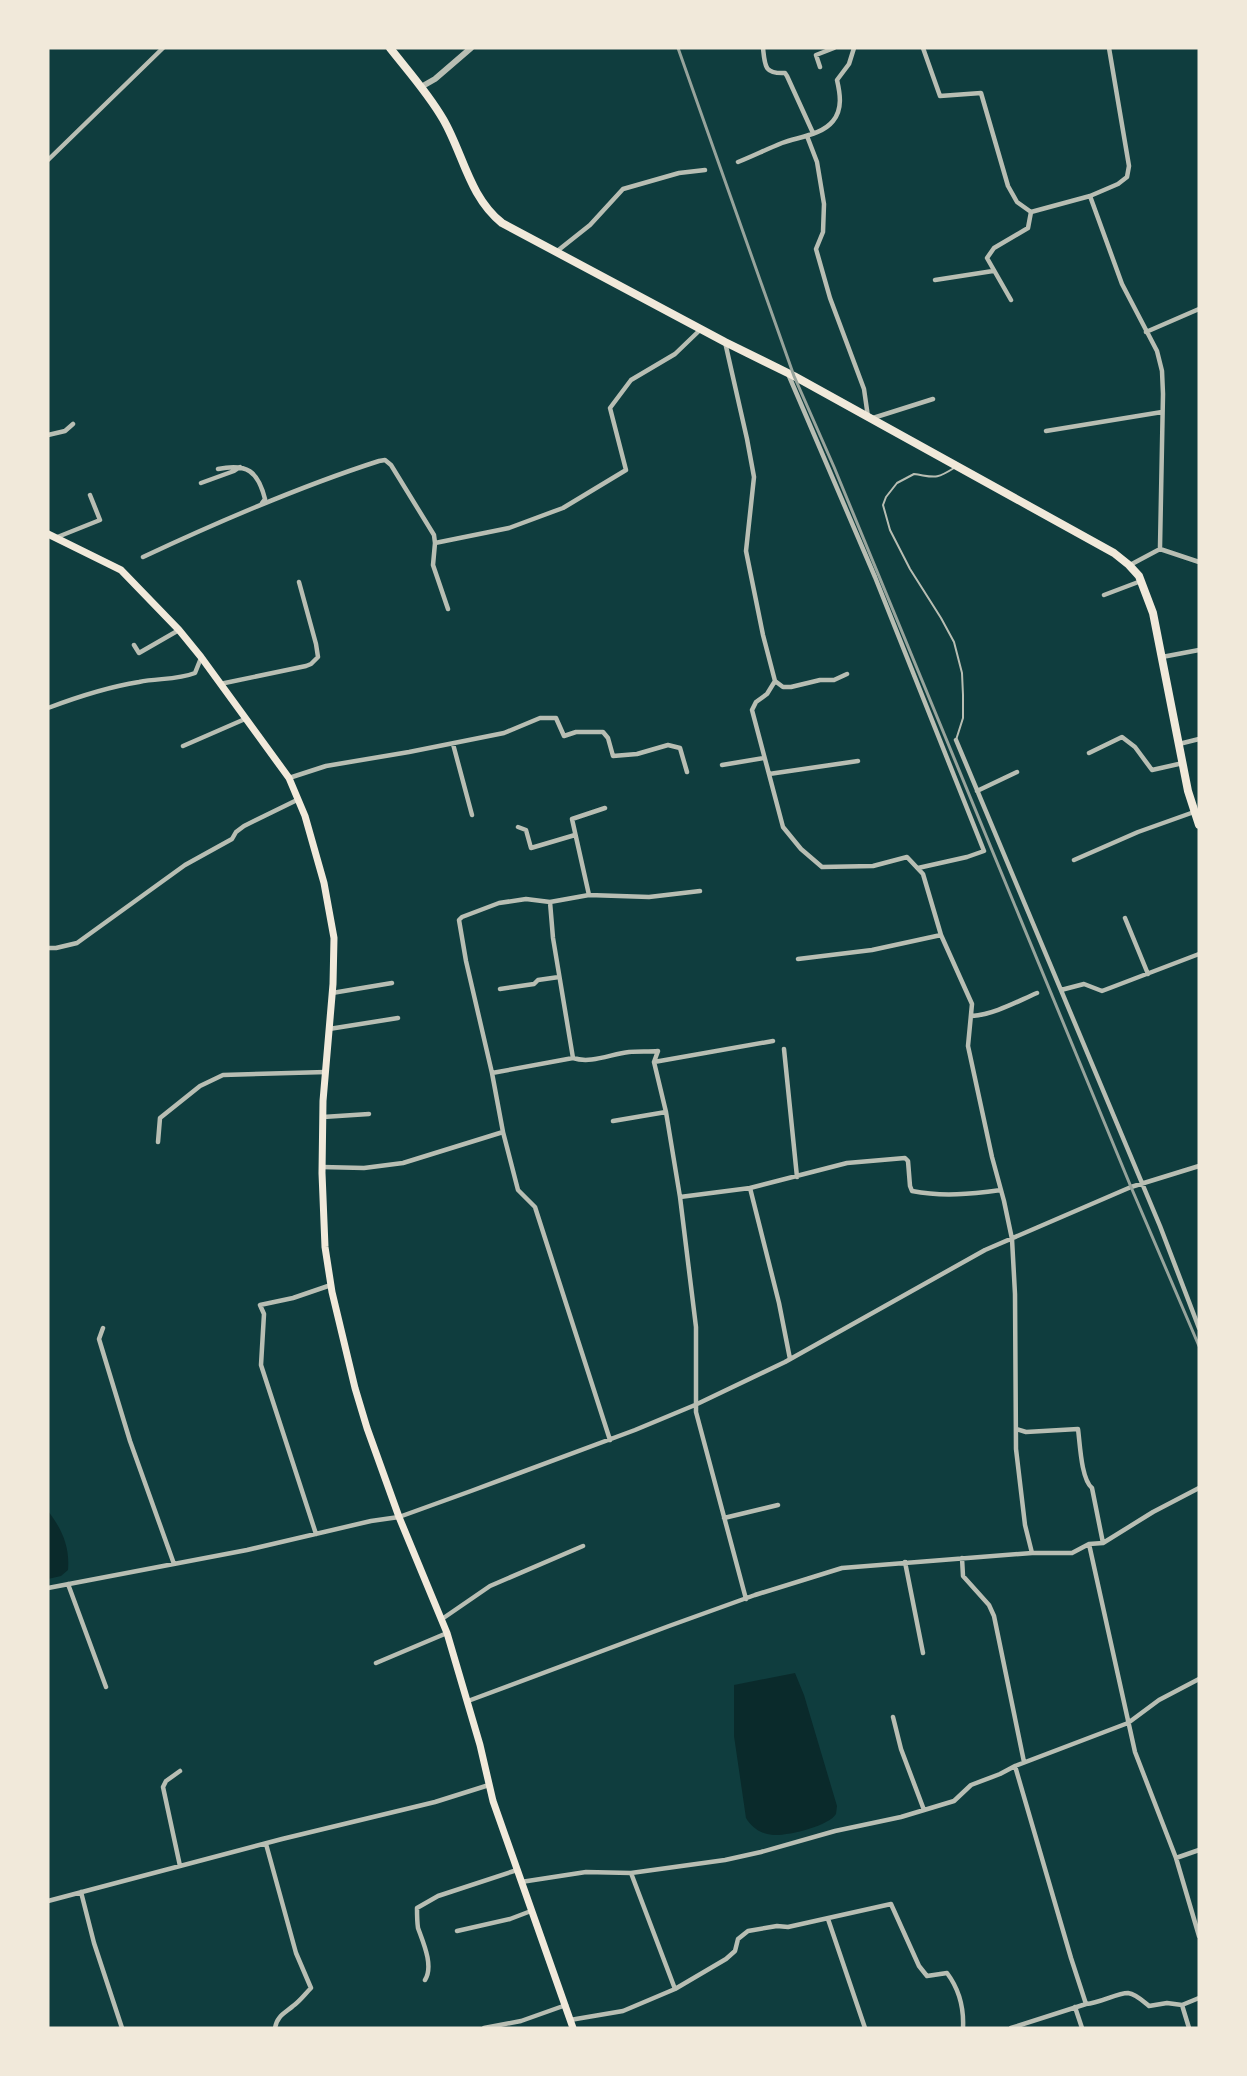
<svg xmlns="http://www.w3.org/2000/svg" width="1247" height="2076" font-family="'Titillium Web',sans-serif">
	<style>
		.water { fill: #0a2a2b }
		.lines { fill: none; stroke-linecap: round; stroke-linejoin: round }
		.service { stroke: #b8beb3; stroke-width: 2 }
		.minor { stroke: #b8beb3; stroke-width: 4.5 }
		.tertiary { stroke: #b8beb3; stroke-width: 6 }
		.secondary { stroke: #f1e9da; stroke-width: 7 }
		.trunk { stroke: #f1e9da; stroke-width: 8 }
		.rail { stroke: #97a49c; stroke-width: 3 }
	</style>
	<rect width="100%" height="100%" fill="#0f3d3e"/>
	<path class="water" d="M48,1511C62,1529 70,1547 68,1570L61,1576L48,1579Z
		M795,1673L804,1695L837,1806L836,1814C829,1826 788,1836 773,1835C761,1834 752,1828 746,1818L734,1736V1685Z"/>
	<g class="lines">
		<path class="service" d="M954,468C935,480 935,477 914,474L897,483L886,497L883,505L890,530L910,569L941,618L954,642L962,673L963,695V718L956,740"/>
		<path class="minor" d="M763,48C765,66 764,74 785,73L787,76L813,133
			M923,48L940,96L981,93L1008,186L1017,202L1031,212L1090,196L1122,284L1157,351L1162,371L1163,394L1160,547V549L1130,565
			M820,67L816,55L834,48
			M807,136L817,162L824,204L823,232L816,249L830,298L864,389L868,417
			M48,160L163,48
			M738,162C753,156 767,149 782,143C798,137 822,135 833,121C843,109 840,93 837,80L849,64L854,48
			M1090,196L1118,184L1127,177L1129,166L1109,48
			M556,252L590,225L623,189L679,173L705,170
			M935,280L993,271
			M1011,300L987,258L994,248L1028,228L1031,212
			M1146,332L1199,309
			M725,342L747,439L754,477L746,551L763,635L775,681L767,694L756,702L752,710L783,827L801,849L822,867L873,866L907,857L923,874L941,935L972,1004L968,1046L992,1157L1004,1201L1012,1239L1015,1294L1016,1449L1025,1525L1032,1553
			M789,376L875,577L984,851L967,857L918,868
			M873,418L933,399
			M1046,431L1162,412
			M48,435L65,431L73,424
			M218,469C247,463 258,471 265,499L262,503
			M201,483L234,471L240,467
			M55,538L100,520L90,495
			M435,543L433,565L448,609
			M1160,549L1199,562
			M143,557C220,521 298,487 379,461L385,460L391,465L434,535L435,543L509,528L563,508L626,470L610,408L631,380L675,354L701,329
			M1104,595L1141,581
			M134,645L139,653L179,630
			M1162,657L1199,650
			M775,681L783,687H791L820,680H834L847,674
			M220,684L306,666L311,664L318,657L316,644L299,582
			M48,708C77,697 108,687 139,682C158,678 177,680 195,673L201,658
			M956,740L1160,1226L1199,1328
			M453,744L472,815
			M1179,744L1199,739
			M183,746L245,719
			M1089,753L1122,737L1135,747L1152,770L1183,763
			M722,765L764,758
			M769,774L858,761
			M289,778L326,766L409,752L504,733L540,718H556L564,736L576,732H603L608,738L613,756L637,754L668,745L680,748L687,772
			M977,791L1017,772
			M518,827L526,830L531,848L575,835
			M1074,860L1138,832L1194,812
			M589,895L572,819L605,808
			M550,902L553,938L573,1058
			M1125,918L1148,974
			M48,948H56L77,943L185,865L232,839L236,832L244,826L297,800
			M798,959L872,950L941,935
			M500,989L534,984L538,980L559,977
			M1061,990L1084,984L1102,991L1199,954
			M332,993L392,983
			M972,1016C995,1014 1016,1002 1037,993
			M329,1029L398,1018
			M784,1049L797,1177
			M654,1062L773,1041
			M492,1073L573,1058C591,1064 611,1054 629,1052C639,1051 649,1052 658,1051L654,1062L666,1112L680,1197L696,1327V1412L746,1599
			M323,1117L369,1114
			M613,1121L666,1112
			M503,1132L518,1190L535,1207L610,1440
			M158,1142L160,1118L200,1086L223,1075L326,1072
			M322,1167L364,1168L403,1163L503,1132L492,1073L466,961L459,920L462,917L499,903L526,899L550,902L589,895L649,897L700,891
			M680,1197L750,1188
			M103,1328L99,1339L130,1441L174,1564
			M790,1359L779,1303L750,1188L847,1163L905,1158L908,1161L910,1186L912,1191C943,1197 971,1194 1001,1190
			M1016,1429L1026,1432L1078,1429C1080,1443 1081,1479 1092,1488L1103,1543
			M724,1518L778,1505
			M316,1534L261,1365L264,1314L260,1305L293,1298L331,1285
			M1089,1544L1135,1752L1176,1858L1199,1936
			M962,1558L963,1576L989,1605L994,1616L1024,1762
			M905,1562L923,1653
			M68,1584L106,1687
			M48,1588L247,1550L371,1521L399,1517L471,1491L635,1430L695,1405L785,1362L985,1250L1131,1187L1199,1166
			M442,1619L490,1586L583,1546
			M376,1663L447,1633
			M468,1701L669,1626L755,1595L842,1568L1032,1553H1072L1089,1544L1103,1543L1153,1512L1199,1488
			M893,1717L901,1749L924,1810
			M1015,1766L1071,1958L1086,2004C1100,2003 1117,1993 1128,1993C1136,1994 1143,2001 1149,2006L1167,2003L1182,2005
			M180,1771L166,1781L163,1787L180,1866
			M266,1844L296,1953L311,1988C305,1994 300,2001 293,2006C285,2013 277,2016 275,2028
			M1176,1858L1199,1850
			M631,1873L675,1989
			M521,1882L586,1872L631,1873L725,1860L761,1852L835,1831L901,1817L954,1801L971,1785L1000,1774L1015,1766L1128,1723L1159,1700L1199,1679
			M81,1892L94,1943L122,2028
			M48,1901L282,1839L435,1802L489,1785
			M828,1919L865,2028
			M457,1931L510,1919L531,1911
			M425,1980C434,1966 423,1942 418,1928C417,1921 417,1914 417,1908L438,1896L517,1870
			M1075,2007L1082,2028
			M570,2020L623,2011L675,1989L726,1959L735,1951L738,1939L748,1931L777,1926L788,1927L891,1904L919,1966L927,1976L947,1973C959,1989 964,2008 963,2028
			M484,2028L521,2021L566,2005
			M1011,2028L1086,2004
			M1189,2028L1182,2005L1199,1998"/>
		<path class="tertiary" d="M421,87L435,79L471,48"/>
		<path class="secondary" d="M48,534L121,570L179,630L201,657L289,778L305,816L324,883L334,938L333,984L323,1101L322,1173L325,1247L332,1292L355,1388L367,1428L399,1517L447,1633L480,1745L493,1801L573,2028"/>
		<path class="trunk" d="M390,48C408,71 428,93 443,119C463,153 469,197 502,223L725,342L794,376L1114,553L1129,565L1139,576L1153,613L1188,791L1199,825"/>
		<path class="rail" d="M678,48L794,376L834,467L1131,1187L1199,1346"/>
	</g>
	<rect width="1247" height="2076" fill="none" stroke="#f1e9da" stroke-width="99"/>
</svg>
